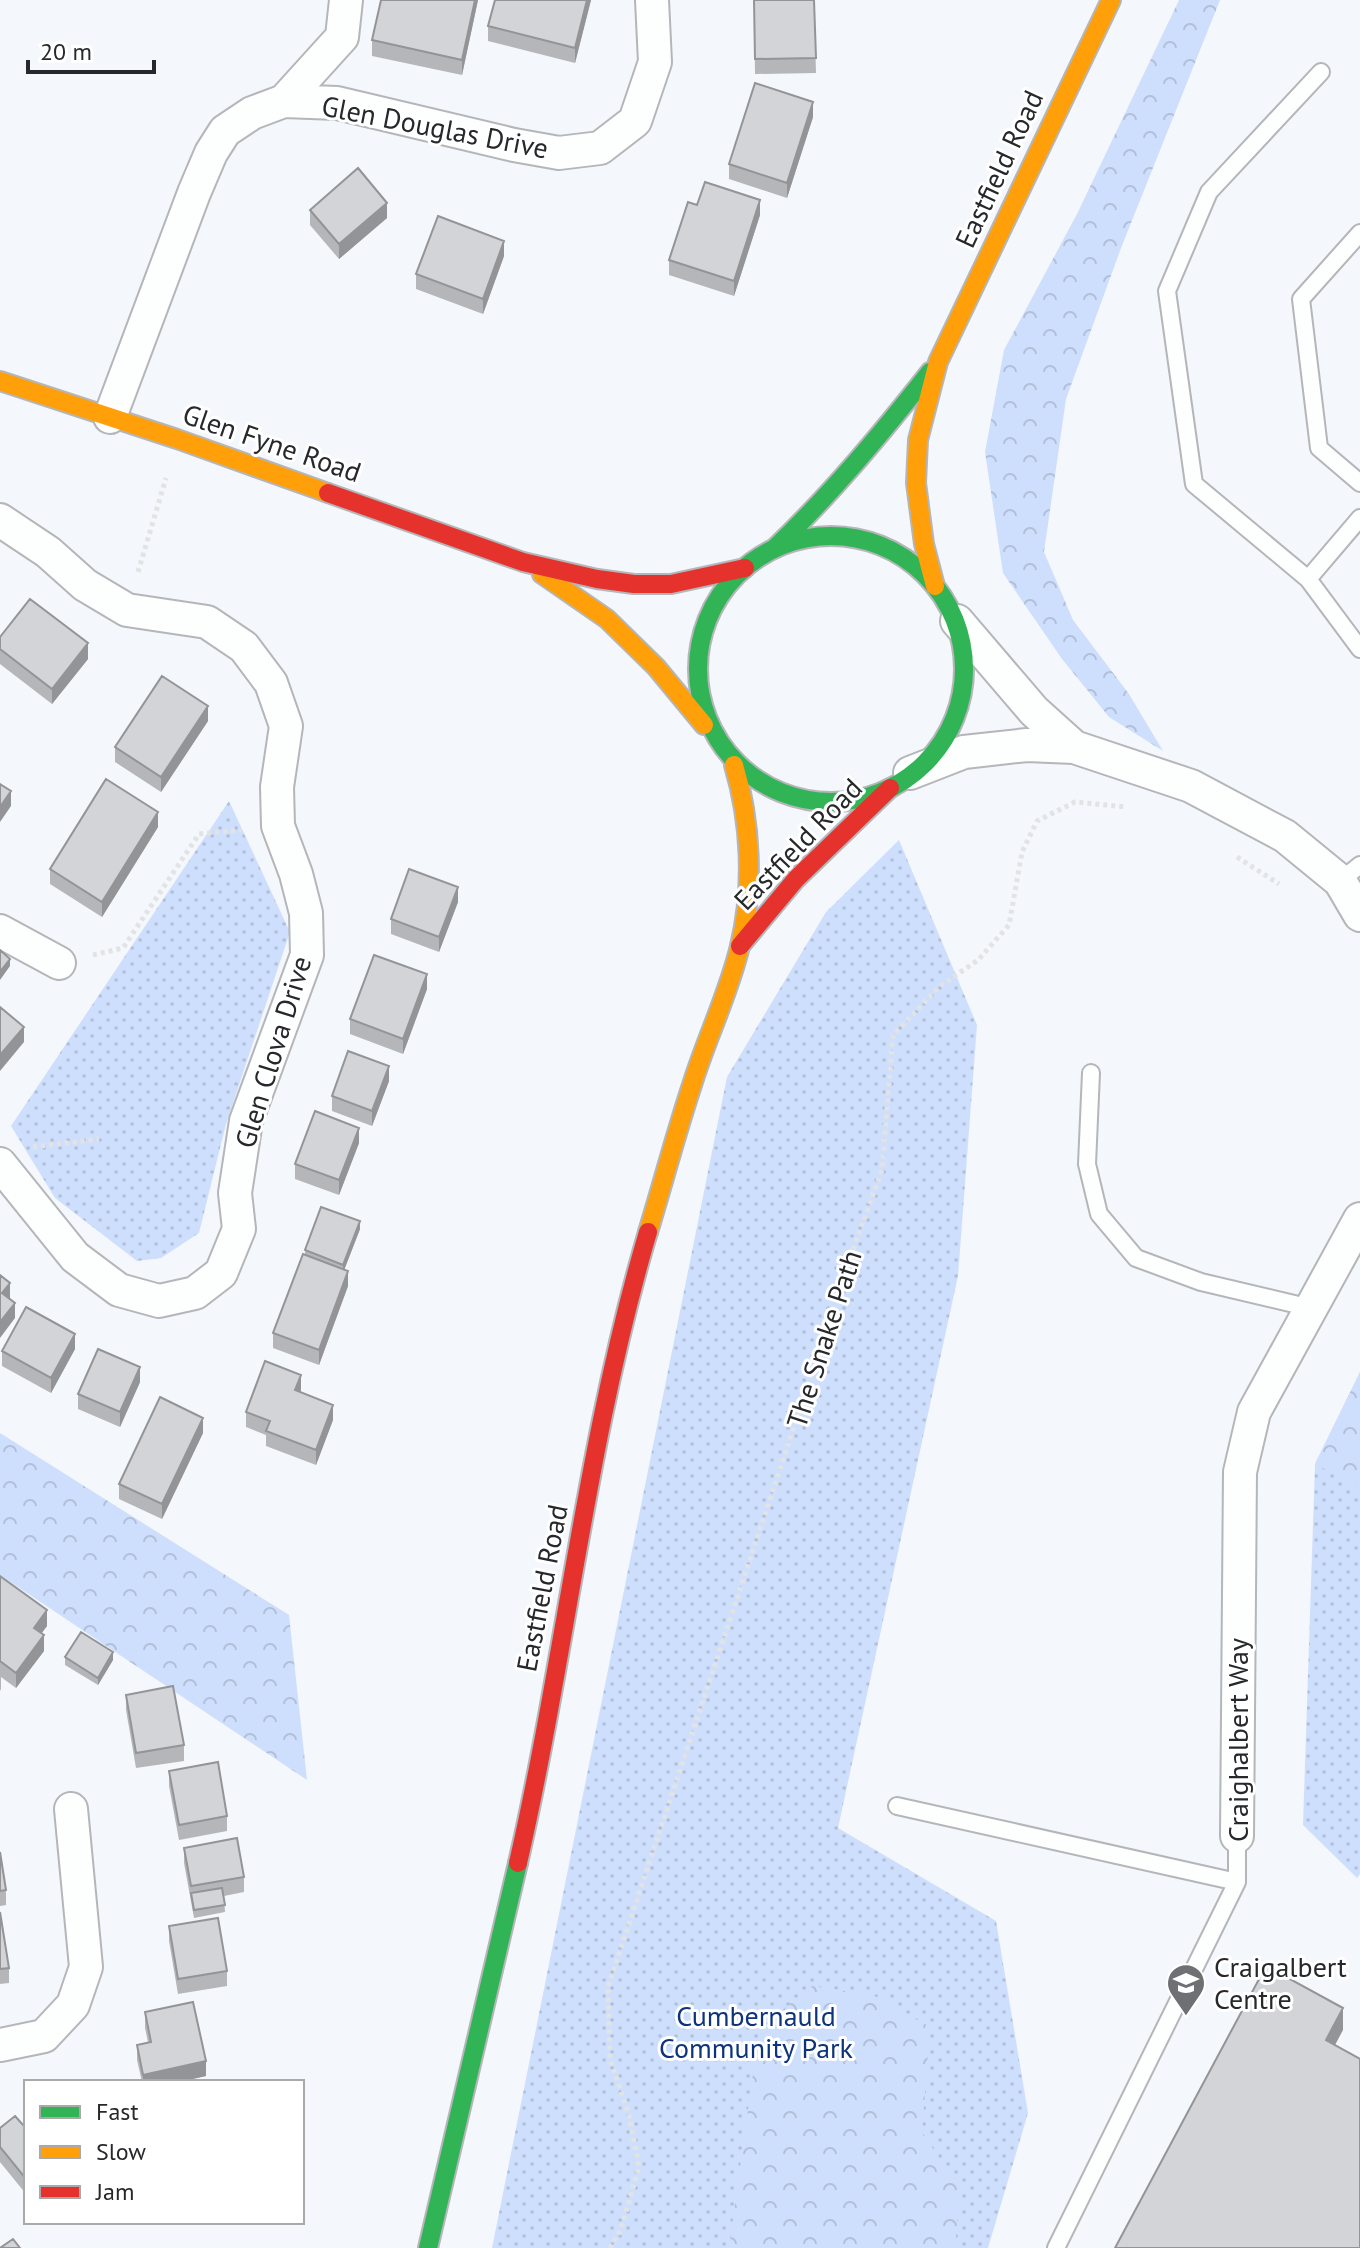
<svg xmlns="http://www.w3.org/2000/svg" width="1360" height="2248" font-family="'PT Sans',sans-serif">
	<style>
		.grass { fill: url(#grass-dots) }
		.forest { fill: url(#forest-crowns) }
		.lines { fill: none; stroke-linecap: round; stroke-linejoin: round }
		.lane-casing { stroke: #b4b6b9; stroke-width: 20 }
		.street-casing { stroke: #b4b6b9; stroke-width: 36 }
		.fast-casing { stroke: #b4b6b9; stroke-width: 22 }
		.slow-casing { stroke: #b4b6b9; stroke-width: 22 }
		.jam-casing { stroke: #b4b6b9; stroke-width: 22 }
		.path { stroke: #e1e3e4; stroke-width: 5; stroke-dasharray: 4 4; stroke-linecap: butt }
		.lane { stroke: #fdfefe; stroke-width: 16 }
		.street { stroke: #fdfefe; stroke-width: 32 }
		.fast { stroke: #30b455; stroke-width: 18 }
		.slow { stroke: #ff9f0a; stroke-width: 18 }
		.jam { stroke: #e5322d; stroke-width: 18 }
		.wall { fill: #b5b6ba }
		.shaded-wall { fill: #939497 }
		.building { fill: #d2d4d8; stroke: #939497; stroke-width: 2 }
		.labels { text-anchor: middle; stroke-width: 6; stroke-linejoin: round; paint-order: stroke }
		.street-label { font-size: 28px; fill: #27282b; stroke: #fff }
		.poi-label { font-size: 28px; fill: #27282b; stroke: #fff; text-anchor: start }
		.park-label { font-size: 28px; fill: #0c347c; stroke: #fff }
	</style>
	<defs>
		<pattern id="grass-dots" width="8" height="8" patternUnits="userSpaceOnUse" patternTransform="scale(2)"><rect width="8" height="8" fill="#cedffd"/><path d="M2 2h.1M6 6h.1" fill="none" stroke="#b1bfd9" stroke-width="1.8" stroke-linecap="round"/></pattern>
		<pattern id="forest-crowns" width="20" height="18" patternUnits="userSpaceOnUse" patternTransform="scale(2)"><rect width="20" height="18" fill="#cedffd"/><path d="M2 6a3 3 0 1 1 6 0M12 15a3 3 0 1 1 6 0" fill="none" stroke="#b1bfd9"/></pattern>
	</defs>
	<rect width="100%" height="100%" fill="#f4f7fb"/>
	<path class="grass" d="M229,801L290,932L226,1124L199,1233L161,1258L137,1261L55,1198L11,1126Z
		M899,840L977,1025L958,1276L838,1828L996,1921L1028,2113L988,2248H492L727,1077L826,912Z
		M1360,1372V1874L1357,1878L1303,1825L1315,1464Z"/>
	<path class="forest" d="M1179,0H1220L1121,248L1066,399L1044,552L1073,620L1129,694L1163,751L1109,717L1062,659L1003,573L985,452L1004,350L1077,214Z
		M1360,1372V1488L1315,1464Z
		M0,1433L289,1615L307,1780L0,1575Z
		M812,1986L873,1995L930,2027L922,2132L960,2189L955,2248H729L759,2029Z"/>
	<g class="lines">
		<g class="lane-casing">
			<path id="lane" d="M1321,72L1209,192L1167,291L1194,484L1308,579L1360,649
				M1360,233L1301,299L1319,448L1360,483
				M1308,579L1360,518
				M1340,881L1360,865
				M1091,1073L1087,1164L1099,1214L1136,1258L1201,1282L1311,1308
				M897,1806L1237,1882
				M1056,2248L1237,1882V1836"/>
		</g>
		<g class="street-casing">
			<path id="street" d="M284,101L342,37L346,0
				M110,417L194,193L211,153L225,131L252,113L284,101L337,103L514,145L559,153L600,148L635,121L655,62L652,0
				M0,520L48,552L85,585L127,610L207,622L244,647L271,683L286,726L277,787L278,826L296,874L306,913L307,955L246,1121L235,1193L239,1229L221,1273L195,1293L159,1301L119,1290L75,1257L0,1164
				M957,621L1034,711L1074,747
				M910,773L964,752L1027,745L1074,747L1191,786L1285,836L1340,881L1360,915
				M0,931L59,963
				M1237,1836L1240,1472L1254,1412L1360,1219
				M0,2045L44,2036L73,2005L86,1967L71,1809"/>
		</g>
		<g class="fast-casing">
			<path id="fast" d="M698 669a133 133 0 1 1 266 0a133 133 0 1 1-266 0Z
				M775,548C832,493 881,434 930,372
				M428,2248L518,1863"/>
		</g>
		<g class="slow-casing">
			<path id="slow" d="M0,381L177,439L328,493
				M542,574L607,619L656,667L704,725
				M935,586L924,544L916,483L918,440L938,362L1111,0
				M648,1232C663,1183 676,1133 692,1085C706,1039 729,993 740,946C754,888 751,822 734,765"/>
		</g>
		<g class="jam-casing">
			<path id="jam" d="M328,493L523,562L597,579L634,584H671L745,568
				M740,946L796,879L890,788
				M518,1863C566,1653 587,1438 648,1232"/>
		</g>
		<path class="path" d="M138,572L166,478
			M1237,857L1279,884
			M93,955L123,948L199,834L241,830
			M33,1147L99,1139
			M610,2248L621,2229L639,2167L629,2115L610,2059L608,1987L851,1255L882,1170L893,1035L939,987L978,960L1009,925L1022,852L1037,821L1075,802L1127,807"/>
		<use href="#lane" class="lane"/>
		<use href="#street" class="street"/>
		<use href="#fast" class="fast"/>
		<use href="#slow" class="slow"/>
		<use href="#jam" class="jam"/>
	</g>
	<path class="wall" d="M478,0L462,75L372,56V40Z
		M591,0L575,63L488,41V26Z
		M754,0H814L816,73L755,74Z
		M813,117L787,198L729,179V164Z
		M697,205L760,215L734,296L669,275V260Z
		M310,210L387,218L339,259L310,225Z
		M504,256L483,314L416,289V274Z
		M0,637L88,659L52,704L0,664Z
		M208,721L161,792L115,762V747Z
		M158,827L102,917L50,884V869Z
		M458,902L439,952L391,934V919Z
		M427,989L403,1054L350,1034V1019Z
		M389,1081L372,1126L332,1111V1096Z
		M359,1143L339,1195L295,1179V1164Z
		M360,1229L344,1270L348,1286L319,1365L273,1348V1333L305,1255V1250Z
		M75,1349L51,1393L2,1366V1351Z
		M140,1382L120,1427L78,1409V1394Z
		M301,1390L300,1392L333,1420L316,1465L266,1446V1435L246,1427V1412Z
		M203,1433L162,1519L119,1499V1484Z
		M0,1576L47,1626L41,1634L44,1651L16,1688L1,1677V1689L0,1691Z
		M65,1657L113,1660L98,1685L65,1665Z
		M126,1695L184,1745V1761L136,1768L126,1710Z
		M169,1771L227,1816V1831L179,1840L169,1786Z
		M184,1848L244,1877V1892L224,1896L225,1912L194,1918L184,1863Z
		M0,1852L6,1890V1905L0,1906Z
		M0,1912L9,1968V1983L0,1984Z
		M169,1926L227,1971V1986L178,1994L169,1941Z
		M145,2012L206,2076L179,2082H142L137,2060V2045L148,2042L145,2028Z
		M26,2123V2194L0,2162V2128L23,2125Z"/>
	<path class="shaded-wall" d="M475,0H478L462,75V60Z
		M587,0H591L575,63V48Z
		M813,102V117L787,198V183Z
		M760,200V215L734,296V281Z
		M387,203V218L339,259V244Z
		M504,241V256L483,314V299Z
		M88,643V659L52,704V689Z
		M208,706V721L161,792V777Z
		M11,791V806L0,822V807Z
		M158,812V827L102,917V902Z
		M458,887V902L439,952V937Z
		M10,959V966L0,980V972Z
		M427,974V989L403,1054V1039Z
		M24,1027V1042L0,1071V1055Z
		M389,1066V1081L372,1126V1111Z
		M359,1128V1143L339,1195V1180Z
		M360,1221V1229L343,1273V1265Z
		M348,1271V1286L319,1365V1350Z
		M10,1283V1299L2,1293Z
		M15,1303V1318L0,1338V1322Z
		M75,1334V1349L51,1393V1378Z
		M140,1367V1382L120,1427V1412Z
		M301,1375V1390L295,1405V1390Z
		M333,1405V1420L316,1465V1450Z
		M203,1418V1433L162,1519V1504Z
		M47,1610V1626L34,1643V1628Z
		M44,1635V1651L16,1688V1673Z
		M113,1652V1660L98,1685V1678Z
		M1343,2008V2030L1326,2062V2040Z
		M206,2061V2076L179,2082H143V2075Z"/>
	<path class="building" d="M381,0H475L462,60L372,40Z
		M495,0H587L575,48L488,26Z
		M754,0H814L816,58L755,59Z
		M755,83L813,102L787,183L729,164Z
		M358,168L387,203L339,244L310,210Z
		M705,182L760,200L734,281L669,260L688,202L697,205Z
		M438,216L504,241L483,299L416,274Z
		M30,599L88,643L52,689L0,649V637Z
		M162,676L208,706L161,777L115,747Z
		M106,779L158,812L102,902L50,869Z
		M0,784L11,791L0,807Z
		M409,869L458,887L439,937L391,919Z
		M0,950L10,959L0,972Z
		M374,955L427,974L403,1039L350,1019Z
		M0,1007L24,1027L0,1055Z
		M348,1051L389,1066L372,1111L332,1096Z
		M315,1111L359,1128L339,1180L295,1164Z
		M321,1207L360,1221L343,1265L305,1250Z
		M303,1254L348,1271L319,1350L273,1333Z
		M0,1275L10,1283L2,1293L15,1303L0,1322Z
		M26,1307L75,1334L51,1378L2,1351Z
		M98,1349L140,1367L120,1412L78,1394Z
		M265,1361L301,1375L295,1390L333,1405L316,1450L266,1431L270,1421L246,1412Z
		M160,1397L203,1418L162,1504L119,1484Z
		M0,1576L47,1610L34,1628L44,1635L16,1673L0,1661Z
		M81,1632L113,1652L98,1678L65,1657Z
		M173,1686L184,1745L136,1753L126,1695Z
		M218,1762L227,1816L179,1825L169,1771Z
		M237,1838L244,1877L191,1886L184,1848Z
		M0,1852L6,1890L0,1891Z
		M222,1888L225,1905L194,1910L191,1893Z
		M0,1912L9,1968L0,1969Z
		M218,1918L227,1971L178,1979L169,1926Z
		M1266,1966L1343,2008L1326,2040L1360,2059V2248H1115Z
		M193,2002L206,2061L143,2075L137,2045L151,2042L145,2012Z
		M15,2116L23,2125L26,2123V2179L0,2147V2128Z
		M13,2239L20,2248H0Z"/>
	<defs>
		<g id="school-pin" transform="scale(2)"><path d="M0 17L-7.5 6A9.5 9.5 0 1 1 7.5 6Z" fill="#6f7074" stroke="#fff"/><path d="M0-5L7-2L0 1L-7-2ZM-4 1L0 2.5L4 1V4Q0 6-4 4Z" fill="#fff"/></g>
	</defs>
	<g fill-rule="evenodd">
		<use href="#school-pin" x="1186" y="1983"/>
	</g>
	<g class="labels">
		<g class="street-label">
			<text transform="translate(435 127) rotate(11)" y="10">Glen Douglas Drive</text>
			<text transform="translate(999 169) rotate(-65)" y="10">Eastfield Road</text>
			<text transform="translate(272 443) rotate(19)" y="10">Glen Fyne Road</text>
			<text transform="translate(798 844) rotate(-46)" y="10">Eastfield Road</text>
			<text transform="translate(273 1052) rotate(-73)" y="10">Glen Clova Drive</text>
			<text transform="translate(824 1339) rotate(-72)" y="10">The Snake Path</text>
			<text transform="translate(542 1588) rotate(-79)" y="10">Eastfield Road</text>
			<text transform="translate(1238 1740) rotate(-90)" y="10">Craighalbert Way</text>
		</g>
		<g class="poi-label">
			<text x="1214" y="1977">Craigalbert<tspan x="1214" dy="32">Centre</tspan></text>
		</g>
		<g class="park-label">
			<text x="756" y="2026">Cumbernauld<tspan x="756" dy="32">Community Park</tspan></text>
		</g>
	</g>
	<rect x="24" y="2080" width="280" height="144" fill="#ffffff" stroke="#a9a9aa" stroke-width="2"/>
	<rect x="40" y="2106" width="40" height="12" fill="#30b455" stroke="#a9a9aa" stroke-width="2"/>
	<text x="96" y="2120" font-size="24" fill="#27282b">Fast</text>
	<rect x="40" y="2146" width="40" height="12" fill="#ff9f0a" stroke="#a9a9aa" stroke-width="2"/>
	<text x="96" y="2160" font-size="24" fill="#27282b">Slow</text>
	<rect x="40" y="2186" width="40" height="12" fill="#e5322d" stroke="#a9a9aa" stroke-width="2"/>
	<text x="96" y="2200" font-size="24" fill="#27282b">Jam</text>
	<path d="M28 60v12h126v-12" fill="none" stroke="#27282b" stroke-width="4"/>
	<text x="40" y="60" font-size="24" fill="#27282b" stroke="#ffffff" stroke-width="6" paint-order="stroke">20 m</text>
</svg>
